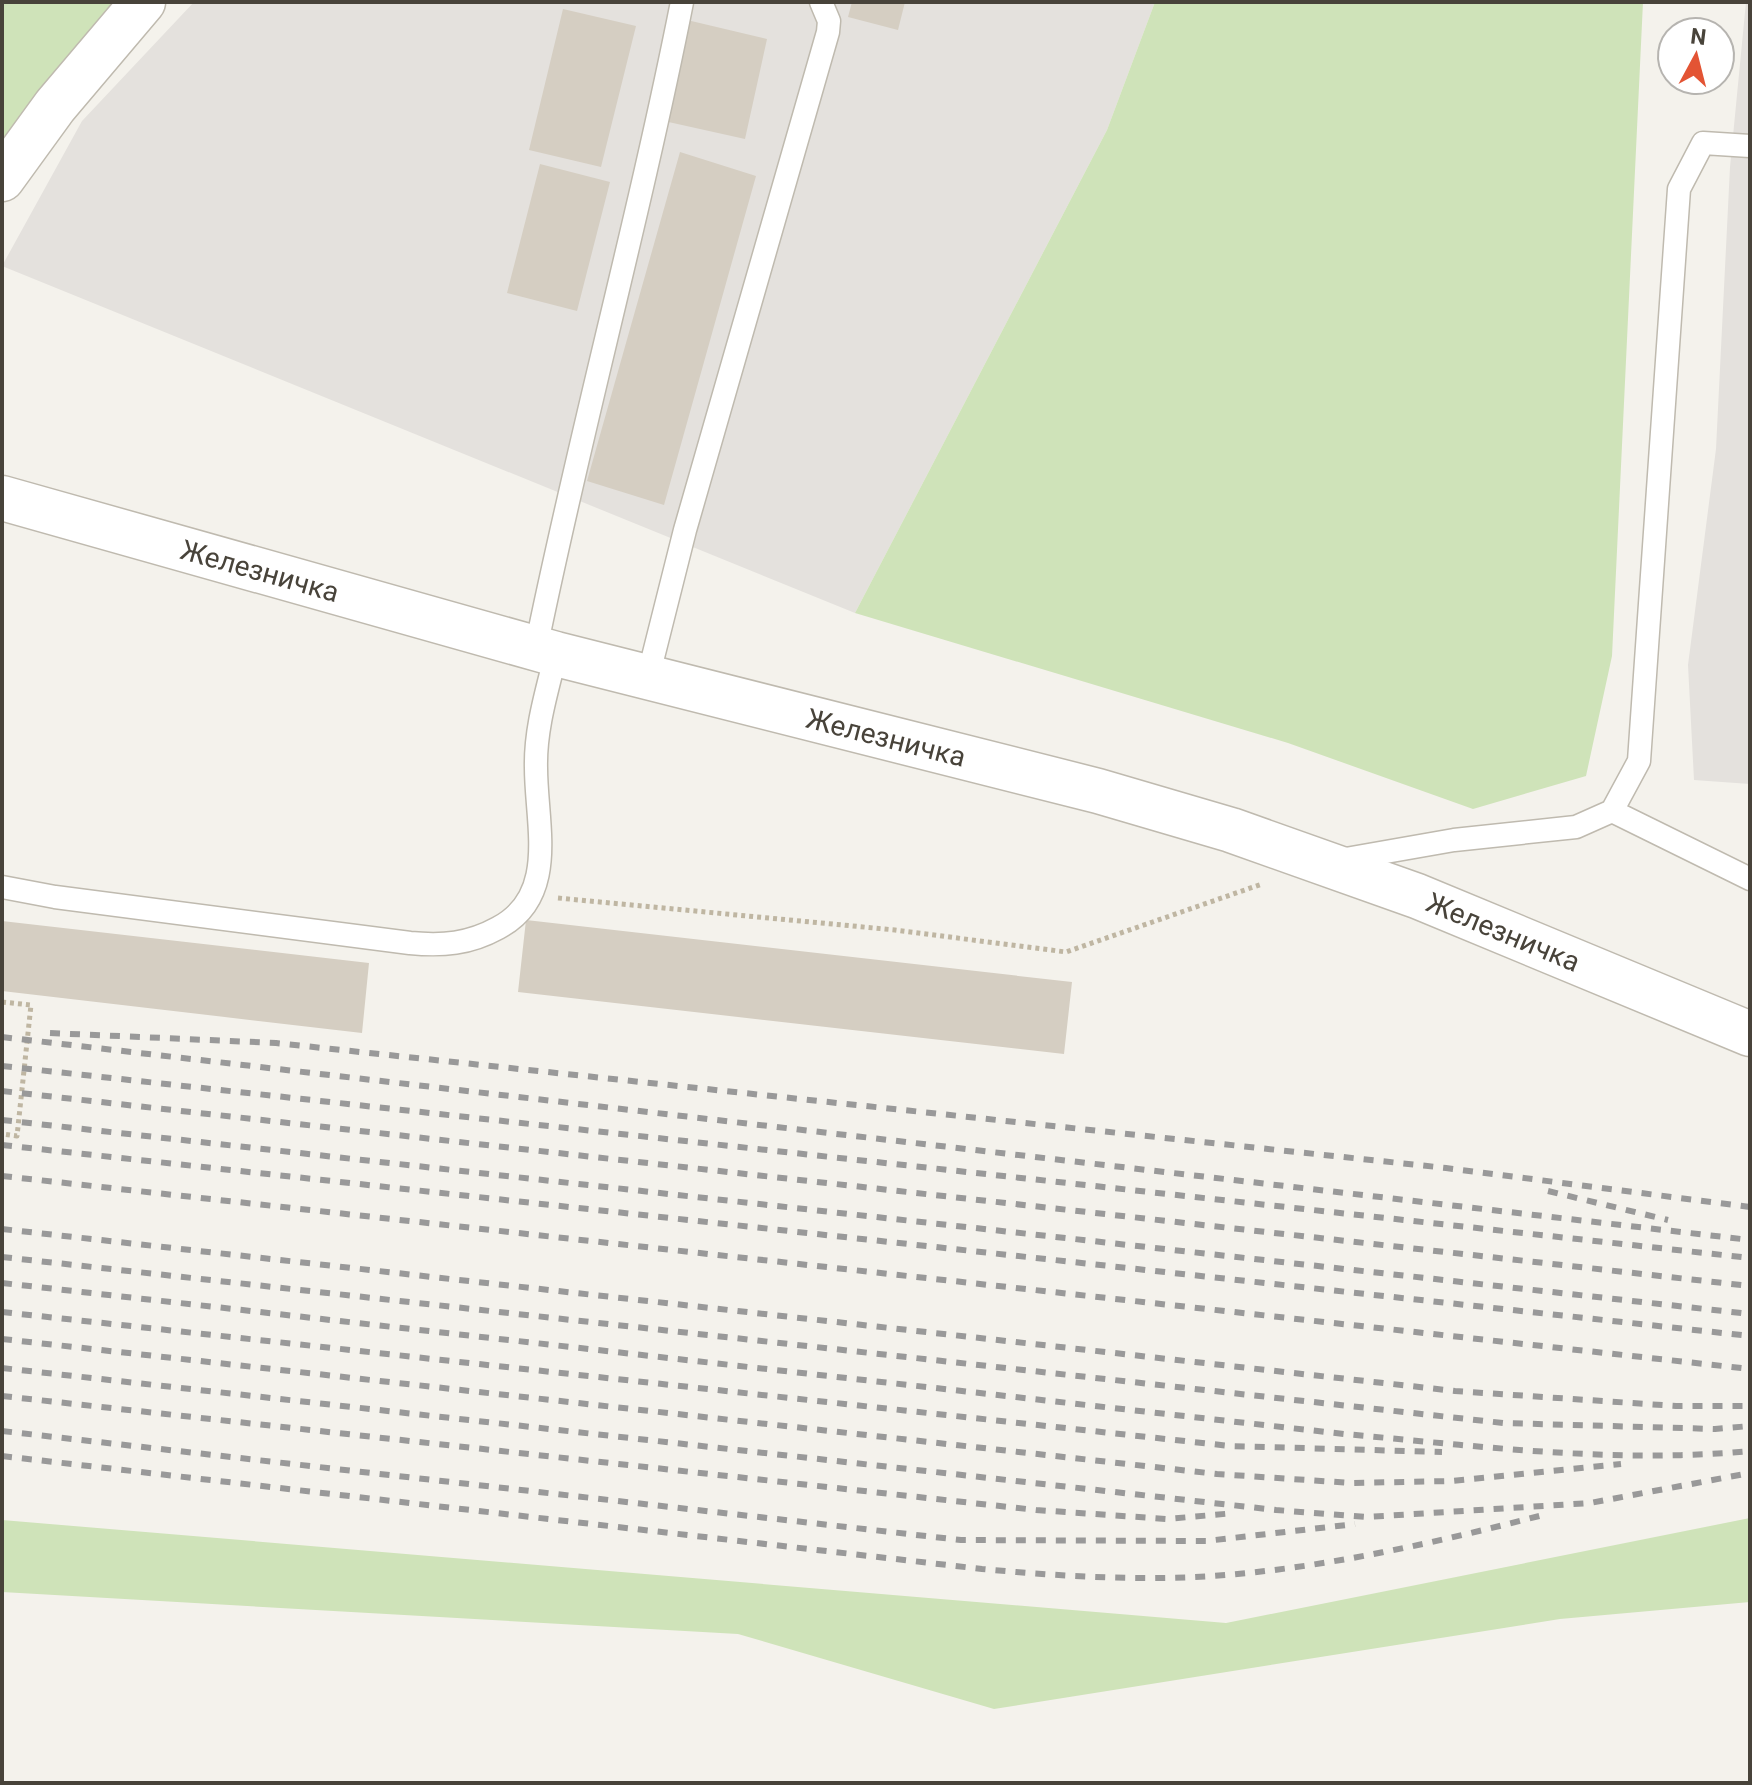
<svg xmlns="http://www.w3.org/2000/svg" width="1752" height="1785" font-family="Roboto,sans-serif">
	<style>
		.industrial { fill: #e4e1dd }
		.green { fill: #cfe3b9 }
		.building { fill: #d5cec2 }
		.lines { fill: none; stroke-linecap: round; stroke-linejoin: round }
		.lane-casing { stroke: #bfbaaf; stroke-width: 25 }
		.street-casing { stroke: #bfbaaf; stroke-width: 47 }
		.path { stroke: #bfb6a2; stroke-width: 5; stroke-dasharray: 4 4; stroke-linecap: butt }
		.lane { stroke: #fff; stroke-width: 22 }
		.street { stroke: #fff; stroke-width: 44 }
		.rail { stroke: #999; stroke-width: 6; stroke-dasharray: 10 10; stroke-linecap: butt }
		.labels { text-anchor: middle; stroke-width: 6; stroke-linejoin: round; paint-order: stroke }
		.street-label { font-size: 28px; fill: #48433a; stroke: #fff }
	</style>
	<rect width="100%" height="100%" fill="#f4f2ec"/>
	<path class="industrial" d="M194,2H1155L1107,130L855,613L2,266L82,121Z
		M1746,2H1750V784L1694,780L1688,665L1716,449L1730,167Z"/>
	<path class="green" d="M2,2H121L2,145Z
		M1155,2H1643L1612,656L1586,776L1473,809L1288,743L855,613L1107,130Z
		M1750,1518V1602L1560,1619L994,1709L738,1634L2,1592V1520L1226,1623Z"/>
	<path class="building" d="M852,2H905L898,30L848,17Z
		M563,9L636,26L601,167L529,150Z
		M687,20L767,39L745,139L664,121Z
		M680,152L756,176L664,505L587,481Z
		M540,164L610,182L577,311L507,293Z
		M526,920L1072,982L1064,1054L518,992Z
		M2,921L369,963L362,1033L2,991Z"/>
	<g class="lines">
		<g class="lane-casing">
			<path id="lane" d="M536,648C580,432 639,219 682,2
				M648,677L685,530L828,32L829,21L821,2
				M1612,811L1750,879
				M1340,860L1454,840L1576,827L1612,811L1639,761L1679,189L1703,143L1750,146
				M2,887L55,897L410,943C443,946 469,944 498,928C559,896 536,824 536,768C535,729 547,691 556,654"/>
		</g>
		<g class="street-casing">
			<g id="street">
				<path d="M2,179L55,106L143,2"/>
				<path id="s1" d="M2,498L556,654L1098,791L1231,830L1417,896L1750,1034"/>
			</g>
		</g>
		<path class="path" d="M558,898L895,930L1066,952L1262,884
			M2,1002L31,1005L17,1136L2,1134"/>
		<use href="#lane" class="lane"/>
		<use href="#street" class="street"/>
		<path class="rail" d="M50,1033L276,1043L1446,1168L1750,1207
			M2,1037L1750,1240
			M2,1066L1750,1258
			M2,1091L1750,1286
			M2,1120L1750,1314
			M2,1145L1750,1336
			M2,1176L1750,1369
			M1548,1191L1668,1220
			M2,1229L1455,1391L1676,1406H1750
			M2,1257L1503,1423L1715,1429L1750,1426
			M2,1283L1344,1434C1479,1446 1615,1464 1750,1451
			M2,1312L1230,1446L1442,1452
			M2,1339L1217,1474L1352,1483L1451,1481L1621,1464
			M2,1368L1276,1510L1366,1517L1590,1503L1750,1473
			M2,1396L1036,1510L1167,1519L1235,1513
			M2,1431L961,1540L1206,1541L1355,1524
			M2,1456L982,1569C1059,1576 1136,1581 1213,1576C1326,1568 1438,1542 1547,1514"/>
	</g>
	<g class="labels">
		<g class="street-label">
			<text dy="10" stroke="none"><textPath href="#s1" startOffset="268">Железничка</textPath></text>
			<text dy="10" stroke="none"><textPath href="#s1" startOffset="916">Железничка</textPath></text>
			<text dy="10" stroke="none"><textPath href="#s1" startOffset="1564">Железничка</textPath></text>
		</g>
	</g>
	<rect width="1752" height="1785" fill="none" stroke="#48433a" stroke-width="8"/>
	<g transform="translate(1696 56) rotate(7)"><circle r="38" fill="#ffffff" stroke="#b6b4b0" stroke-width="2"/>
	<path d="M0-6L14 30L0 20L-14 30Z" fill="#e35434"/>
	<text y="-12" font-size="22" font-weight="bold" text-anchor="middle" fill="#48433a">N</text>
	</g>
</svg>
